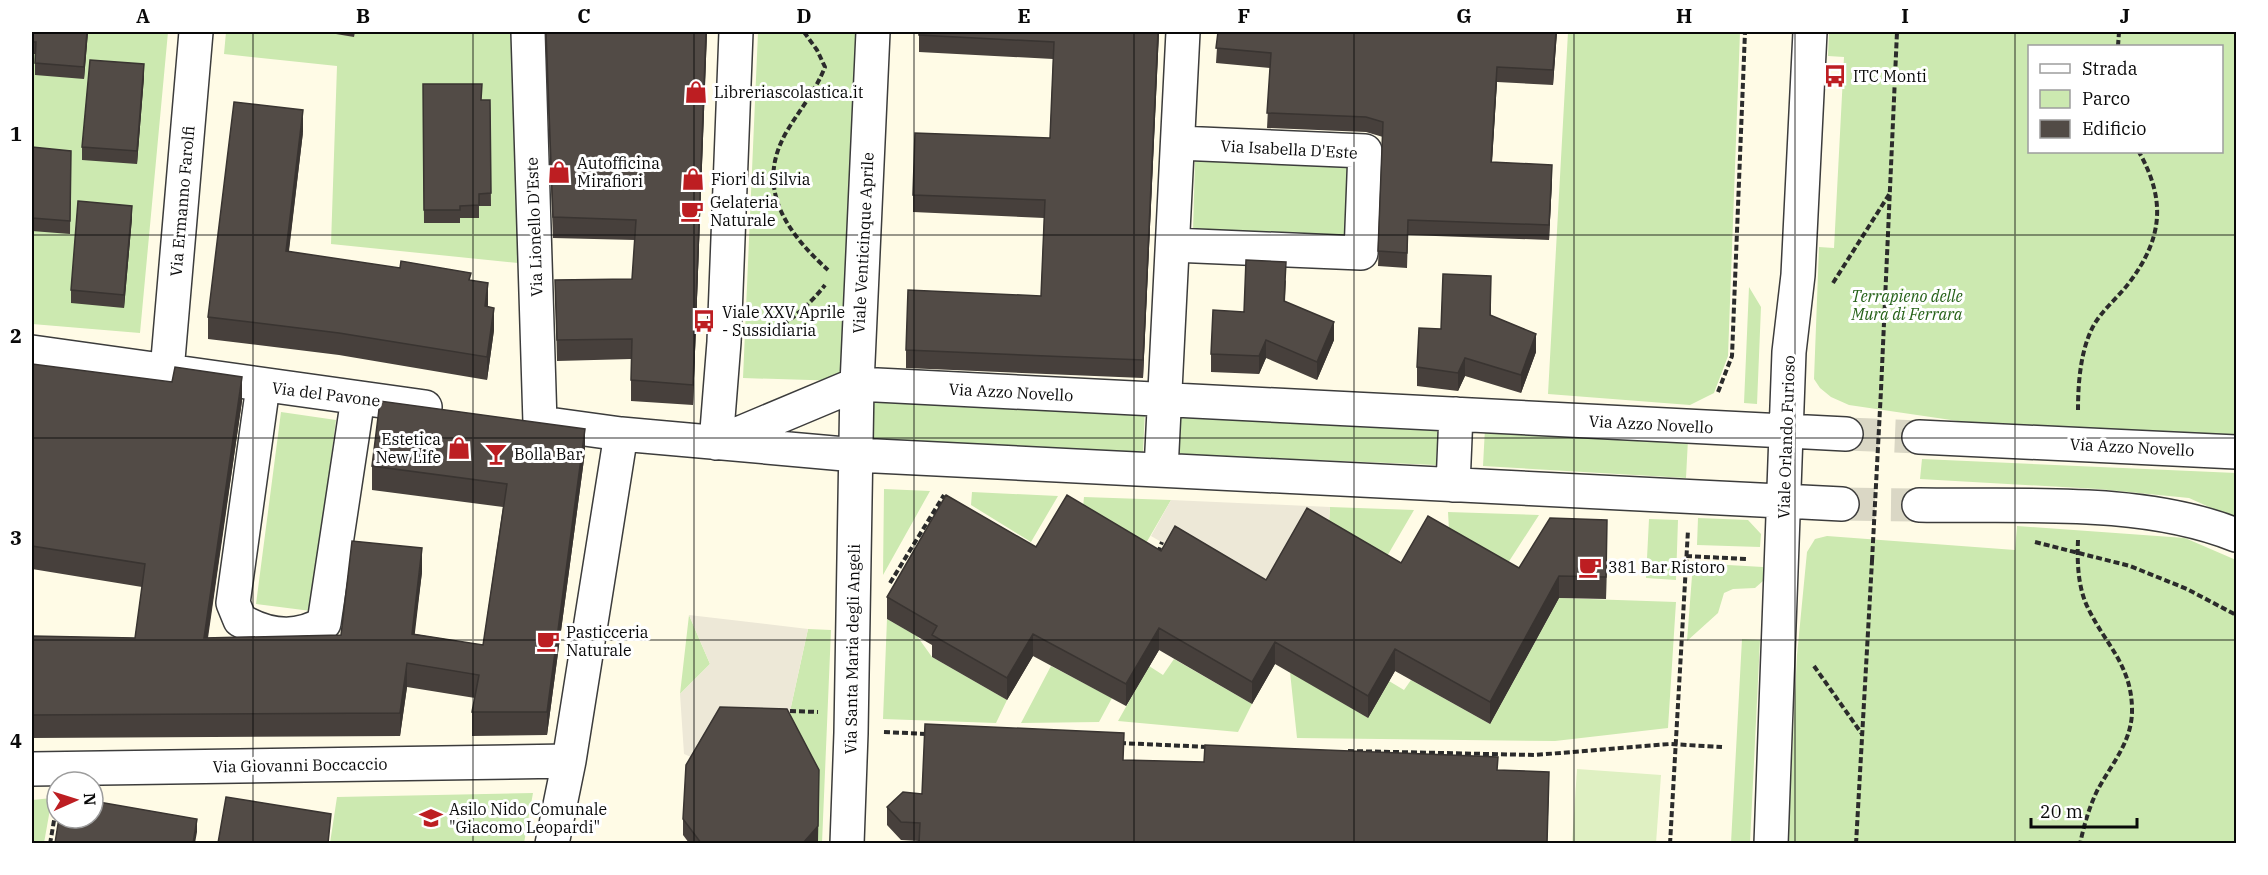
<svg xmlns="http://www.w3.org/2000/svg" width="2268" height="875" font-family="'IBM Plex Serif',serif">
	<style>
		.green { fill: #cce9b0; fill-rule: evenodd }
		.pitch { fill: #dff0c2 }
		.plaza { fill: #ede8d7 }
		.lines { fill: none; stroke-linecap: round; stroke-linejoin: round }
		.minor-tunnel { stroke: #dad7c5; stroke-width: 33; stroke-dasharray: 33 16; stroke-linecap: butt }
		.minor-casing { stroke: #3c3c3c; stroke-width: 36 }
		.path { stroke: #2b2b2b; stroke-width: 4; stroke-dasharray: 6 3; stroke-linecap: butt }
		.minor { stroke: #fff; stroke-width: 33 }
		.path-bridge { stroke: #2b2b2b; stroke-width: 4; stroke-dasharray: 6 3; stroke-linecap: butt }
		.wall { fill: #47403c }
		.shaded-wall { fill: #393431 }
		.building { fill: #524b46; stroke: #393431; stroke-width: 1.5 }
		.grid { fill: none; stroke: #090909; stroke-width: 1.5; stroke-opacity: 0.55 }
		.labels { text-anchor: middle; stroke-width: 6; stroke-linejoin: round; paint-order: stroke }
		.poi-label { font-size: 16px; fill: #090909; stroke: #fff; text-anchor: start }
		.street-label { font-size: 16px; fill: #090909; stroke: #fff }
		.park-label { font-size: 16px; font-style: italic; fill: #266219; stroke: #fff }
		.neatline { fill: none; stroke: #090909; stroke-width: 2 }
		.grid-label { font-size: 20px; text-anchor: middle; font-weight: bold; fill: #090909 }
	</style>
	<rect width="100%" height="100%" fill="#fffbe6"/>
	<path class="green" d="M88,32H168L140,333L32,324V231H45L32,160V54Z
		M226,32H514L518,263L331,244L337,66L224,54Z
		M758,32H859L842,381L743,378Z
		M1568,32H1740L1728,356L1714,393L1690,405L1548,394Z
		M1829,32H2236V436L1992,426L1849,405L1831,397L1820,388L1814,379L1819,247L1834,248L1844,57L1828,56ZM2030,46H2222V152H2030Z
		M1195,161L1348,167L1345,238L1193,231Z
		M1749,287L1761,307L1757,404L1744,403Z
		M872,397L1145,410L1143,452L870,440Z
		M281,412L336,420L311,611L256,604Z
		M1180,414L1438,425L1436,465L1179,454Z
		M1485,428L1688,439L1686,478L1483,466Z
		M1922,459L2236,473V519L2189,498L2098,489L1920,479Z
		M884,489L930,491L883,575Z
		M972,492L1058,496L1031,542L971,505Z
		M1084,497L1171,500L1145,545L1083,507Z
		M1330,507L1414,510L1386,558L1329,522Z
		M1448,512L1539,515L1506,566L1449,530Z
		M1698,518L1748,520L1761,534L1760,547L1697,545Z
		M1649,519L1678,520L1676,580L1646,578Z
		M2017,526L2185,538L2236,560V843H1788L1797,655L1807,552L1815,539L1827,536L2015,550Z
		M1693,563L1763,567V581L1755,588L1733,589L1724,593L1718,613L1687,641Z
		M1559,598L1676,602L1668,728L1555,741L1297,738L1290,672L1368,718L1389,681L1404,690L1411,680L1490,724Z
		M689,615L710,664L680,694Z
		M887,619L917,636L932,657L1007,700L996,723L883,719Z
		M808,629L831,630L822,843H817L787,725Z
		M1742,639L1760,640L1750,843H1731Z
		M1174,659L1252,704L1238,732L1118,721L1149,666L1163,675Z
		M1051,666L1112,698L1099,722L1021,723Z
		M533,793L524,843H330L337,797Z
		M52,798L44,843H32V800Z"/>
	<path class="pitch" d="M1577,769L1661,775L1656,843H1572Z"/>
	<path class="plaza" d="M1171,500L1330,507L1329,522L1266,602L1151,536Z
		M689,615L808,629L787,725L698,760L684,754L680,694L710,664Z"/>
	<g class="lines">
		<path class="minor-tunnel" d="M1846,434L1919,437
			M1842,504L1919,505"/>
		<g class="minor-casing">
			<path id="minor" d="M528,32L540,423
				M1173,245L1361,253L1365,151L1178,143
				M32,352L425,407
				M167,371L196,32
				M263,386L233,603L240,620C267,636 297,640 324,623L358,398
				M541,423L621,434L856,455L1842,504
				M1919,437L2236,452
				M721,441L857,384L1846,434
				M716,443L724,342L736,32
				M1161,470L1183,32
				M1453,485L1456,414
				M1919,505C2021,507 2141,497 2236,535
				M32,769L569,761
				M552,844L569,761L621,434
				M847,844L851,733L857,384L873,32
				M1771,844L1789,352L1798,275L1810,32"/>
		</g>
		<path class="path" d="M804,32L817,50L825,67C815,92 800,109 787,131C754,187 786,232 828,270
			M2118,46L2119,32
			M1833,283L1890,193
			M759,337C782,329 810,305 825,285
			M1881,390L1897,32
			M1718,392L1732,356L1745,32
			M2078,410C2078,386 2080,356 2090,333C2098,313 2116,300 2129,283C2163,238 2166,200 2139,152
			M2078,540C2077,563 2078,588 2088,608C2105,644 2131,664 2132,708C2133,741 2112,763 2097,791C2089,808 2084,825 2080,844
			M2035,542L2130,566L2187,589L2236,615
			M1158,553L1162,542
			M1686,556L1746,559
			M890,583L944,495
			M1814,666L1862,734
			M790,711L818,712
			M884,732L927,734
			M1120,743L1209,747
			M1348,751L1535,755L1670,744L1722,747
			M50,844L57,803
			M1670,844L1688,530
			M1856,844L1872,561"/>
		<use href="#minor" class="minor"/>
		<path class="path-bridge" d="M1872,561L1881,390"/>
	</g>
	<path class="wall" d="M32,32H88L84,79L35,75V54H32Z
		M324,32H355L354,37Z
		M545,32H707L693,405L631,401V359L557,361L555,280L632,279L635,240L553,238Z
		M919,32H1159L1143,378L906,368V350L1041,296L1044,218L913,212V195L1050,138L1053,59L919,52Z
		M1218,32H1557L1553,85L1497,82L1492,162L1552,180L1549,240L1408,235L1407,268L1378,266L1383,137L1366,132L1267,128L1270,68L1216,63Z
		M144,77L137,164L82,160V147Z
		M423,84L482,100H490L491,206H479V218H460V223H424Z
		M303,132L289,251L488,307L494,330L487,380L339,355L208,339V317Z
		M32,147L71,151L70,234L32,231Z
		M132,218L124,308L71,303V290Z
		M1286,280L1285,301L1334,340L1317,380L1266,358L1259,374L1211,372V354L1244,312Z
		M1491,295V315L1536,352L1521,393L1465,376L1458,391L1417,386V367L1441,329Z
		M32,364L242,401L208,638L341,635L422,572L414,634L483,645L503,507L372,490V466L585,452L547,735L472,736V712L475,698L407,687L400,736L32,738V636L135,638L142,587L32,569Z
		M1607,542L1606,599L1559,598L1490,724L1395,671L1368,718L1275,664L1252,704L1159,650L1126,706L1033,656L1007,700L932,657V645L887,619V597L1036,547L1161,551L1266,580L1401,563L1519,568Z
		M1124,760L1498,770L1549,790L1547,843H919V841L901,840L887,825V807L922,794Z
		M683,819L818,842L817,843H689L683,835Z"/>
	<path class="shaded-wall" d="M87,32H88L84,79V67Z
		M706,32H707L693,405V385Z
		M1158,32H1159L1143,378V360Z
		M1556,32H1557L1553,85V70Z
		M144,64V77L137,164V151Z
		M1497,67V82L1491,177V162Z
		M303,110V132L286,273V251Z
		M1552,165V180L1549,240V225Z
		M132,206V218L124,308V295Z
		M488,283V305L485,329V306Z
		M494,308V330L487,380V357Z
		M1334,322V340L1317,380V362Z
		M1536,334V352L1521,393V375Z
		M1266,340V358L1259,374V356Z
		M1465,358V376L1458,391V373Z
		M242,377V401L204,661V638Z
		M585,429V452L547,735V712Z
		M1607,520V542L1606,599V577Z
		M422,548V572L412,658V634Z
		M1559,576V598L1490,724V702Z
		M1159,628V650L1126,706V684Z
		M1033,634V656L1007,700V678Z
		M1275,642V664L1252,704V682Z
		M1395,649V671L1368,718V696Z
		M407,663V687L400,736V713Z
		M819,786L818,842L817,843H803Z
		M197,819V832L195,843H193Z"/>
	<path class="building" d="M32,32H87L84,67L35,63L36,42H32Z
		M546,32H706L693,385L631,380L632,339L557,340L555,280L632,279L636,220L553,217Z
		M919,32H1158L1143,360L906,350L908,290L1041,296L1045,200L913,195L915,133L1050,138L1054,42L919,35Z
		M1218,32H1556L1553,70L1497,67L1491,162L1552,165L1549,225L1408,220L1407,253L1378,251L1383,122L1366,117L1267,113L1271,53L1216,48Z
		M90,60L144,64L137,151L82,147Z
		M423,84H482L481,100H490L491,193L479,194V205L460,206V210H424Z
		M234,102L303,110L286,251L400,268L401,261L471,273L469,280L488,283L485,306L494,308L487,357L339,333L208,317Z
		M32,147L71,151L70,221L32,218Z
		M78,201L132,206L124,295L71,290Z
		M1246,260L1286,262L1284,301L1334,322L1317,362L1266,340L1259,356L1211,354L1213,310L1244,312Z
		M1443,274L1491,276L1490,315L1536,334L1521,375L1465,358L1458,373L1417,367L1419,328L1441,329Z
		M32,364L172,382L175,367L242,377L204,638L341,635L352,541L422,548L412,634L483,645L507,484L372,466L380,401L585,429L547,712H472L479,675L407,663L400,713L32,715V636L135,638L145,564L32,546Z
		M946,495L1036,547L1067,495L1161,551L1175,526L1266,580L1307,508L1401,563L1428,516L1519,568L1550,518L1607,520L1606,577L1559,576L1490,702L1395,649L1368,696L1275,642L1252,682L1159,628L1126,684L1033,634L1007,678L932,635L937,626L887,597Z
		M720,707L787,709L819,770L818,826L803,843H701L683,819L686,765Z
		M925,724L1124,733L1123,760L1204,762L1205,745L1498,757L1497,770L1549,772L1547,843H919L920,823L901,822L887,807L903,792L922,794Z
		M226,797L331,814L328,843H218Z
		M93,801L197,819L193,843H55L59,818H93Z"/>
	<path class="grid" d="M253,32V844M473,32V844M694,32V844M914,32V844M1134,32V844M1354,32V844M1574,32V844M1795,32V844M2015,32V844M32,235H2236M32,438H2236M32,640H2236"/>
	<defs>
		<g id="bus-bare" transform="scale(1.8)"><path d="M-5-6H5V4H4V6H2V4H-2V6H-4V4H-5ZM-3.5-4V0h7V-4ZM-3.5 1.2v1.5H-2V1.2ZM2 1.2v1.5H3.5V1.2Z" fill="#bd1e22" stroke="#fff" stroke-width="2.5" paint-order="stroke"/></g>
		<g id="shop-bare" transform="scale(1.8)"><path d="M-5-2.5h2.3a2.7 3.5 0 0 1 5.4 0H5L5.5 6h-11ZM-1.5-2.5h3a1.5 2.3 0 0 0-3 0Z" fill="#bd1e22" stroke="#fff" stroke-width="2.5" paint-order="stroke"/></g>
		<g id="cafe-bare" transform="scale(1.8)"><path d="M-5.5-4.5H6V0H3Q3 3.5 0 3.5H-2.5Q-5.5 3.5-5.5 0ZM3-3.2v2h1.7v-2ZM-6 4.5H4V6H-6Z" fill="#bd1e22" stroke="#fff" stroke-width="2.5" paint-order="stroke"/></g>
		<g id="bar-bare" transform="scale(1.8)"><path d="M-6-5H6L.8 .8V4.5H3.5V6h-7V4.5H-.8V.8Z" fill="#bd1e22" stroke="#fff" stroke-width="2.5" paint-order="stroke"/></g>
		<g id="school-bare" transform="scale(1.8)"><path d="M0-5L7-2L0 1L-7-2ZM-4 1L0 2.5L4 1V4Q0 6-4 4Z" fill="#bd1e22" stroke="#fff" stroke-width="2.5" paint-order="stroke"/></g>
	</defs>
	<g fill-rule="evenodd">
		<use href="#bus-bare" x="1835" y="76"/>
		<use href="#shop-bare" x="696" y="92"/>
		<use href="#shop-bare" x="559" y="172"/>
		<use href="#shop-bare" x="693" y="179"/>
		<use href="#cafe-bare" x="692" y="211"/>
		<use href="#bus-bare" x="704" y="321"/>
		<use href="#shop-bare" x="459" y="448"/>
		<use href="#bar-bare" x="496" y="454"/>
		<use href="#cafe-bare" x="1590" y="567"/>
		<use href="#cafe-bare" x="548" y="641"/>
		<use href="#school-bare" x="431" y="818"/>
	</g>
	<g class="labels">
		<g class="poi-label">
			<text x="1853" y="82">ITC Monti</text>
			<text x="714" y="98">Libreriascolastica.it</text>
			<text x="577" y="169">Autofficina<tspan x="577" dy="18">Mirafiori</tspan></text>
			<text x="711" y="185">Fiori di Silvia</text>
			<text x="710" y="208">Gelateria<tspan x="710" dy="18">Naturale</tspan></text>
			<text x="722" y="318">Viale XXV Aprile<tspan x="722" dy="18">- Sussidiaria</tspan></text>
			<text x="441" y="445" text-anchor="end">Estetica<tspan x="441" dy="18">New Life</tspan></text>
			<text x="514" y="460">Bolla Bar</text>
			<text x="1608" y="573">381 Bar Ristoro</text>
			<text x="566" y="638">Pasticceria<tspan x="566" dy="18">Naturale</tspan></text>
			<text x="449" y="815">Asilo Nido Comunale<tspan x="449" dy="18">"Giacomo Leopardi"</tspan></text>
		</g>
		<g class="street-label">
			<text transform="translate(1289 149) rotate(3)" y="6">Via Isabella D'Este</text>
			<text transform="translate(182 201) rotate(-85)" y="6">Via Ermanno Farolfi</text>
			<text transform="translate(534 227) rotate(-92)" y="6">Via Lionello D'Este</text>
			<text transform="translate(863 243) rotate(-87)" y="6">Viale Venticinque Aprile</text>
			<text transform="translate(1011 392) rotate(3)" y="6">Via Azzo Novello</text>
			<text transform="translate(326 394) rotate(7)" y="6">Via del Pavone</text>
			<text transform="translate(1651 424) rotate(3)" y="6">Via Azzo Novello</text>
			<text transform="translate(1786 437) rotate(-88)" y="6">Viale Orlando Furioso</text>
			<text transform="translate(2132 447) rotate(3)" y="6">Via Azzo Novello</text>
			<text transform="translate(852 649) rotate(-89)" y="6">Via Santa Maria degli Angeli</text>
			<text transform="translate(300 765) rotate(-1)" y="6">Via Giovanni Boccaccio</text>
		</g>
		<g class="park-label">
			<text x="1907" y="302">Terrapieno delle<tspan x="1907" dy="18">Mura di Ferrara</tspan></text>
		</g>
	</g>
	<rect width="2268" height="875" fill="none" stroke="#ffffff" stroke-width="66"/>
	<rect x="2028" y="45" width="195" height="108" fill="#ffffff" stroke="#9d9d9d" stroke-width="1.5"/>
	<rect x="2040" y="64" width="30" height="9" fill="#ffffff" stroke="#9d9d9d" stroke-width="1.5"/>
	<text x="2082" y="75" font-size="18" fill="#090909">Strada</text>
	<rect x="2040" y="90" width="30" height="18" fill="#cce9b0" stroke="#9d9d9d" stroke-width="1.5"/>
	<text x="2082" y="105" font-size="18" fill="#090909">Parco</text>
	<rect x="2040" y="120" width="30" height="18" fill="#524b46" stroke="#9d9d9d" stroke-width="1.5"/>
	<text x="2082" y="135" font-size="18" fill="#090909">Edificio</text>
	<g transform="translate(75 800) rotate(87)"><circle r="28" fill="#ffffff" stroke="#9d9d9d" stroke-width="1.5"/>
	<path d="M0-4.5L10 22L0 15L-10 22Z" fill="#bd1e22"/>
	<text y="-9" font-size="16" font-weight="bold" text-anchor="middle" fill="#090909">N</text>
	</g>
	<path d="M2031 818v9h106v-9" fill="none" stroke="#090909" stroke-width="3"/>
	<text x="2040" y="818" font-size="18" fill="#090909" stroke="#ffffff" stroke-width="4.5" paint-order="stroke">20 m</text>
	<rect x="33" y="33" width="2202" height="809" class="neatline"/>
	<g class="grid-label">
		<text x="143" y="23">A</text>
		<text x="363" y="23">B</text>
		<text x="584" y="23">C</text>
		<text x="804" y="23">D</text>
		<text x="1024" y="23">E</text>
		<text x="1244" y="23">F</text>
		<text x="1464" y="23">G</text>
		<text x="1684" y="23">H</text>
		<text x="1905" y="23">I</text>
		<text x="2125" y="23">J</text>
		<text x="16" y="141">1</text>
		<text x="16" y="343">2</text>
		<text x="16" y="545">3</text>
		<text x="16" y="748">4</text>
	</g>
</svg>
